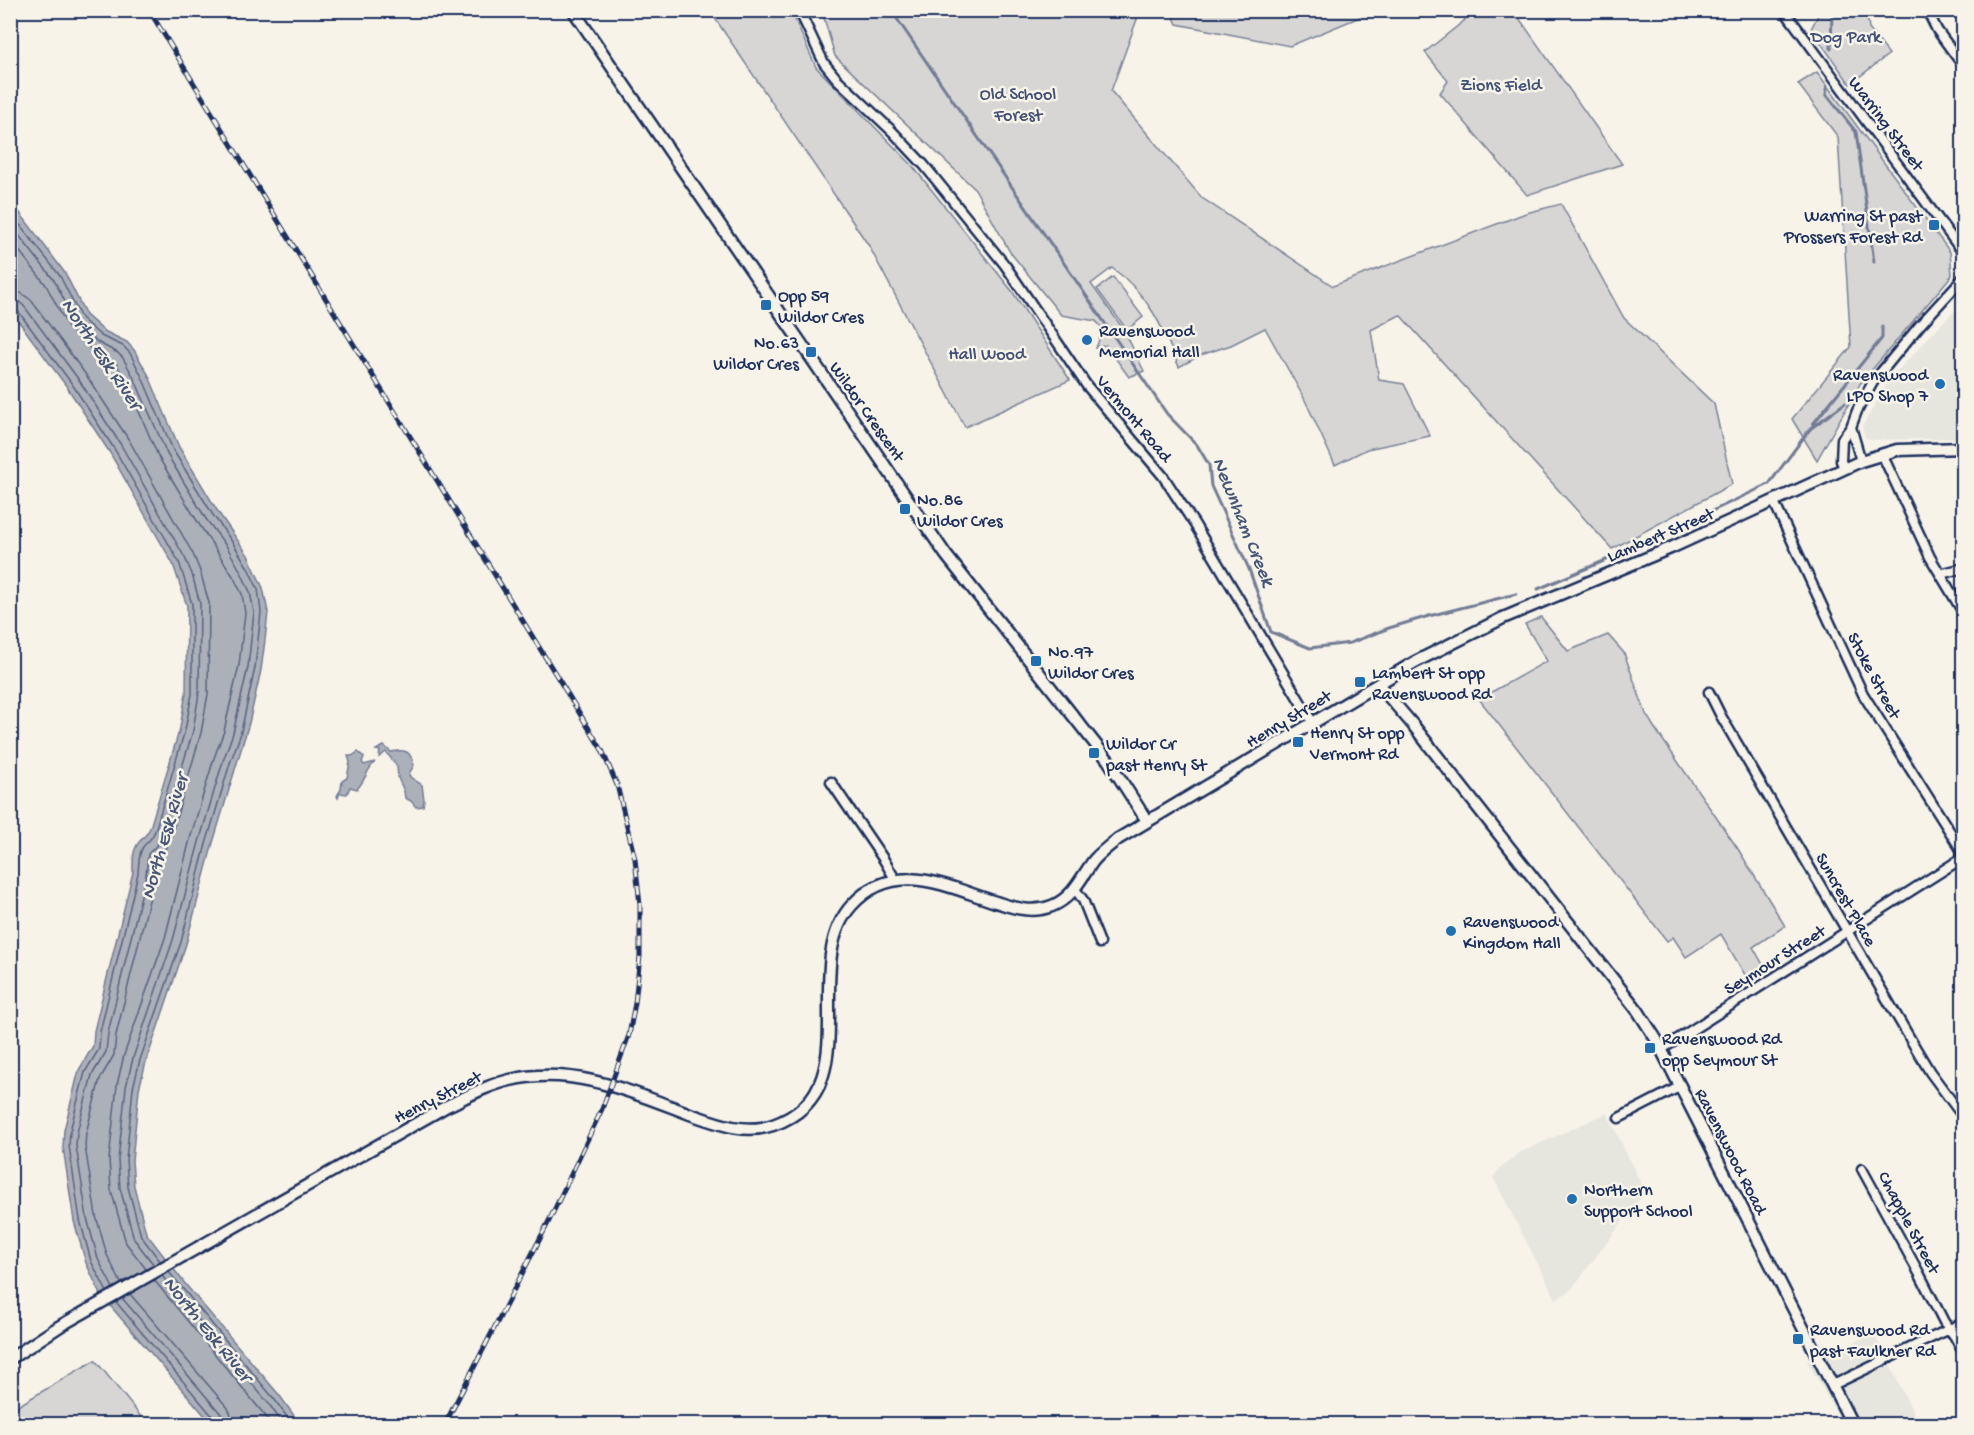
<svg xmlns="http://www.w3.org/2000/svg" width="1974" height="1435" font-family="'Gochi Hand',sans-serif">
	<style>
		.built { fill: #e6e5de }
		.green { fill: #d7d6d4; stroke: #798299; stroke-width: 1.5 }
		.water { fill: #acb0b9; stroke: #727c95; stroke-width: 1.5 }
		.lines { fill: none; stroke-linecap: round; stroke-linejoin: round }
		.shore { stroke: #556382; stroke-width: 1.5 }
		.stream { stroke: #727c95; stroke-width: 3 }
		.street-casing { stroke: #1b2f5e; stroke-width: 13 }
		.secondary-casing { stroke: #1b2f5e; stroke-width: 15 }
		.street { stroke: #f7f3e8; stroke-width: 8 }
		.secondary { stroke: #f7f3e8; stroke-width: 10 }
		.rail-casing { stroke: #1b2f5e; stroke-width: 5 }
		.rail { stroke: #f7f3e8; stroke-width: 3; stroke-dasharray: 9; stroke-linecap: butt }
		.poi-dot { fill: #1f6fb2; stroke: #f7f3e8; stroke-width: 2 }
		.labels { text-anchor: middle; stroke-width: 5; stroke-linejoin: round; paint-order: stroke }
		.park-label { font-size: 18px; fill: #415076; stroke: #f7f3e8 }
		.street-label { font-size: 18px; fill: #1b2f5e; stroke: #f7f3e8 }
		.poi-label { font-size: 18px; fill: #1b2f5e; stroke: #f7f3e8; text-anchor: start }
		.water-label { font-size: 20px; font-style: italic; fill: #465679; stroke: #f7f3e8 }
	</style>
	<rect width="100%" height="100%" fill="#f7f3e8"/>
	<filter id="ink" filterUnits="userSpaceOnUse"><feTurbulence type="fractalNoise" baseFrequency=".0167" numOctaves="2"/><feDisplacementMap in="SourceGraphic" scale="12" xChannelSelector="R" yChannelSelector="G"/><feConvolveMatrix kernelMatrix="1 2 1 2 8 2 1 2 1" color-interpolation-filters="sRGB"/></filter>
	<g filter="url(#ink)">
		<path class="built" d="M1963,304V438L1871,440L1865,437L1862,427L1890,379L1947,318Z
			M1607,1113L1645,1192L1570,1291L1556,1299L1493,1177L1500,1169L1519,1153Z
			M1874,1334L1915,1416L1896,1424H1843L1807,1361Z"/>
		<path class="green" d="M1359,10L1360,17L1290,46L1177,24L1171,11Z
			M710,11H791L816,67L911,164L1012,291L1070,380L965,427L869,246Z
			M822,11H1140L1111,91L1202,198L1333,286L1526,213L1561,204L1624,318L1714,404L1732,484L1612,549L1400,315L1371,330L1379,380L1404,384L1430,436L1367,449L1335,465L1305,400L1265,328L1231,345L1201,355L1179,367C1163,328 1148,293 1112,268L1091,284L1124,330L1144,371L1129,377L1106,345L1096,348L1103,329L1096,321L1061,315L1010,252L975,189L835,56Z
			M1459,11H1514L1622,164L1527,195L1440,93L1448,81L1425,52L1465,20Z
			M1820,11H1867L1869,29L1889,54L1850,84L1811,29Z
			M1817,72L1950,252L1952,275L1860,384L1817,460L1792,419L1851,347L1838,137L1798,84Z
			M1113,277L1143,317L1127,330L1097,289Z
			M1541,617L1568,651L1608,635L1624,653L1646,714L1654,727L1738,849L1785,926L1753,947L1765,968L1748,980L1721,934L1686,957L1673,937L1667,941L1479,699L1547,661L1525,624Z
			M95,1360L147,1424H11V1410Z"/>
		<path class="water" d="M11,201L65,273L86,315L104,331L127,342L134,350L148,374L179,447L218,512L248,555L263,588L268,612L265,640L261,670L249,723L212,846L186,944L146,1062L139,1089L132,1161L134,1186L146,1233L186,1285L280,1396L300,1424H212L101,1295L86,1263L74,1221L63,1147L64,1130L79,1070L93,1046L94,1031L133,872C133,862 132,849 140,841C145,836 147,835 150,828L180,728L186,693L187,606L173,564L110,453L67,387L11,311Z
			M384,746L391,752C398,751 407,748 411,757C412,759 412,762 414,765L409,774L410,777L422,785L424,800L423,806L416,807L411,801L405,798L404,791L398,778L397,766L386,752L379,757L380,751L376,750Z
			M358,752L364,757L362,762L364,765L375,762C367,769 365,781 357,789L350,787L347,794L340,793L338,798L337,796L341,789L342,781L347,778L350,762L348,756H352Z"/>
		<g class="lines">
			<path class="shore" d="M10,212L60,276L81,318L101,336L123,346L130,353L142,377L173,450L213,515L233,543L248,568L258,589L261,612L255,668L240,736L230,763L206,844L181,942L140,1060L133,1088L126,1160L128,1187L141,1236L160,1261
				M10,224L54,280L76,323L97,342L118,353L123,358L135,380L167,454L206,519L227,547L241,572L250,592L254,612L248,667L233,733L223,761L199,842L173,940L133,1058L126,1087L118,1160L120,1188L134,1239L154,1265
				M10,239L46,285L69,329L92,350L116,363L127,384L159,458L199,524L233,576L242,594L245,613L239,665L224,731L214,758L190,839L165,938L124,1055L117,1085L109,1159L111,1190L126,1243L146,1269
				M10,291L21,293L31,300L86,375L129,440L193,554L200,571L209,603L208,694L201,733L171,836L165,849L156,858L155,876L116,1035L114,1055L100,1079L86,1133L85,1146L96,1216L107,1255L121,1283
				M10,300L18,301L24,306L79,380L121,445L185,558L192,574L200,604L199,693L193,731L162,833L158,844L148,854L146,875L108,1033L106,1052L92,1075L77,1132L76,1146L87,1218L98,1259L113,1288
				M10,308L18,311L72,384L115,450L179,562L192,604V694L185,730L155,831C152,840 148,840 143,847C138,854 139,865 138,873L100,1032L99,1049L85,1072L70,1131L69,1146L80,1220L91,1261L107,1292
				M169,1272L275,1400L292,1424
				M162,1276L269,1404L283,1424
				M154,1280L272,1424
				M130,1294L228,1408L232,1417L233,1424
				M122,1298L221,1414L224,1424
				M116,1302L214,1418L216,1424"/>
			<path class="stream" d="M891,10L1167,414L1197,445L1209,465L1211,486L1249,569L1271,632L1310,648L1350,643L1389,628L1429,616L1516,594
				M1831,49L1832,10
				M1827,86L1826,94L1856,132L1874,262
				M1813,424L1882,338V327
				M1538,589L1632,549L1769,484L1810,429L1845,403"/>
			<g class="street-casing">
				<path id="street" d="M799,10L824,63L837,79L892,131L924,165L1005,265L1087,386L1163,476L1195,525L1313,723
					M1784,10L1964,254
					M1927,10L1937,30L1964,67
					M1851,427L1861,461
					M1882,454L1930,557L1964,614
					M1844,468L1841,461L1842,439L1851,427L1857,411L1873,382L1920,325L1964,277
					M1774,502L1863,694L1964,854
					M1940,574L1964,568
					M1709,692L1721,716L1915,1047L1930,1072L1964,1118
					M831,782L884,860L895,879
					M1075,889L1083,900L1100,943
					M1662,1049L1964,857
					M1619,1118L1681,1086
					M1862,1169L1919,1273L1944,1322L1955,1337L1964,1354
					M1833,1385L1964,1322"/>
			</g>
			<g class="secondary-casing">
				<path id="secondary" d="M573,10L946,555L1108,760L1147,821
					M1378,684L1413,725L1638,1011L1656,1039L1852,1424
					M10,1359L60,1326L447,1106C468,1096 488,1085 510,1080C573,1065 632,1092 690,1114C716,1123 745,1135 773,1125C872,1091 797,965 852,905C896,857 949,888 999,903C1017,909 1034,913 1052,906C1074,897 1081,877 1094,860C1101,852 1109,846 1118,839L1415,662L1503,618L1673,547L1861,461L1897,450L1964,448"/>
			</g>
			<use href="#street" class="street"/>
			<use href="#secondary" class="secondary"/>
			<g class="rail-casing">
				<path id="rail" d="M149,10L602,750L617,785L635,859L640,905V956L635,1003L629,1035L602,1109L549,1221L445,1424"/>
			</g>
			<use href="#rail" class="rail"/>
		</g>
	</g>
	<g class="poi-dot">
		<rect x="1928" y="219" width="12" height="12" rx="3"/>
		<rect x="760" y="299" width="12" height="12" rx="3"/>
		<circle cx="1087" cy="340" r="6"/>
		<rect x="805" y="346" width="12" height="12" rx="3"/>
		<circle cx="1940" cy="384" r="6"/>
		<rect x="899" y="503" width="12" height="12" rx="3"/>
		<rect x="1030" y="655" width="12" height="12" rx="3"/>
		<rect x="1354" y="676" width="12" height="12" rx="3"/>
		<rect x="1292" y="736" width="12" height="12" rx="3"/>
		<rect x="1088" y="747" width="12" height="12" rx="3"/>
		<circle cx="1451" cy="931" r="6"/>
		<rect x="1644" y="1042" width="12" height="12" rx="3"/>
		<circle cx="1572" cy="1199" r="6"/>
		<rect x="1792" y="1333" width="12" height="12" rx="3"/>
	</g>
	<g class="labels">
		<g class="park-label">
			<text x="1846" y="42">Dog Park</text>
			<text x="1501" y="90">Zions Field</text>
			<text x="1018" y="99">Old School<tspan x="1018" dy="21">Forest</tspan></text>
			<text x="987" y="359">Hall Wood</text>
		</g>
		<g class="street-label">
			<text transform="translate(1887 123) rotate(53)" y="6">Warring Street</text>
			<text transform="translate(868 411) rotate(55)" y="6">Wildor Crescent</text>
			<text transform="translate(1135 418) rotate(50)" y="6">Vermont Road</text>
			<text transform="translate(1660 534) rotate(-23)" y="6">Lambert Street</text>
			<text transform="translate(1875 675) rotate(62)" y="6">Stoke Street</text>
			<text transform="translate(1288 718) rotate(-31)" y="6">Henry Street</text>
			<text transform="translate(1847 899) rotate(60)" y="6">Suncrest Place</text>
			<text transform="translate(1774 959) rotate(-32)" y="6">Seymour Street</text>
			<text transform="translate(437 1096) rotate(-27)" y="6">Henry Street</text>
			<text transform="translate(1732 1151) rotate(63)" y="6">Ravenswood Road</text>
			<text transform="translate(1910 1222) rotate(62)" y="6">Chapple Street</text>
		</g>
		<g class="poi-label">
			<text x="1922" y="221" text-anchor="end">Warring St past<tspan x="1922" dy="21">Prossers Forest Rd</tspan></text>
			<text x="778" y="301">Opp 59<tspan x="778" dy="21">Wildor Cres</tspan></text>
			<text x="1099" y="336">Ravenswood<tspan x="1099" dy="21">Memorial Hall</tspan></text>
			<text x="799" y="348" text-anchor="end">No.63<tspan x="799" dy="21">Wildor Cres</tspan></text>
			<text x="1928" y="380" text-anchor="end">Ravenswood<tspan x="1928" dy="21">LPO Shop 7</tspan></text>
			<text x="917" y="505">No.86<tspan x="917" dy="21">Wildor Cres</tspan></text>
			<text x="1048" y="657">No.97<tspan x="1048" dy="21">Wildor Cres</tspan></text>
			<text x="1372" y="678">Lambert St opp<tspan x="1372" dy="21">Ravenswood Rd</tspan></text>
			<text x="1310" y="738">Henry St opp<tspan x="1310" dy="21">Vermont Rd</tspan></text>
			<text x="1106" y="749">Wildor Cr<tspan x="1106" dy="21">past Henry St</tspan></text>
			<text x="1463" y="927">Ravenswood<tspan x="1463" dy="21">Kingdom Hall</tspan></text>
			<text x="1662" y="1044">Ravenswood Rd<tspan x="1662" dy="21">opp Seymour St</tspan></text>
			<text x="1584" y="1195">Northern<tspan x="1584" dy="21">Support School</tspan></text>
			<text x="1810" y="1335">Ravenswood Rd<tspan x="1810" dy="21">past Faulkner Rd</tspan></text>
		</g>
		<g class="water-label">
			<text transform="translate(103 353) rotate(56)" y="7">North Esk River</text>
			<text transform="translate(1245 521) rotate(68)" y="7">Newnham Creek</text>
			<text transform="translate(163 836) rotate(-74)" y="7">North Esk River</text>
			<text transform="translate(209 1328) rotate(51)" y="7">North Esk River</text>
		</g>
	</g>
	<rect width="1974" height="1435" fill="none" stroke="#f7f3e8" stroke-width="36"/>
	<rect x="18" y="18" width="1938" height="1399" fill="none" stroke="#1b2f5e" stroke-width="2" filter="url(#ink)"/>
</svg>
